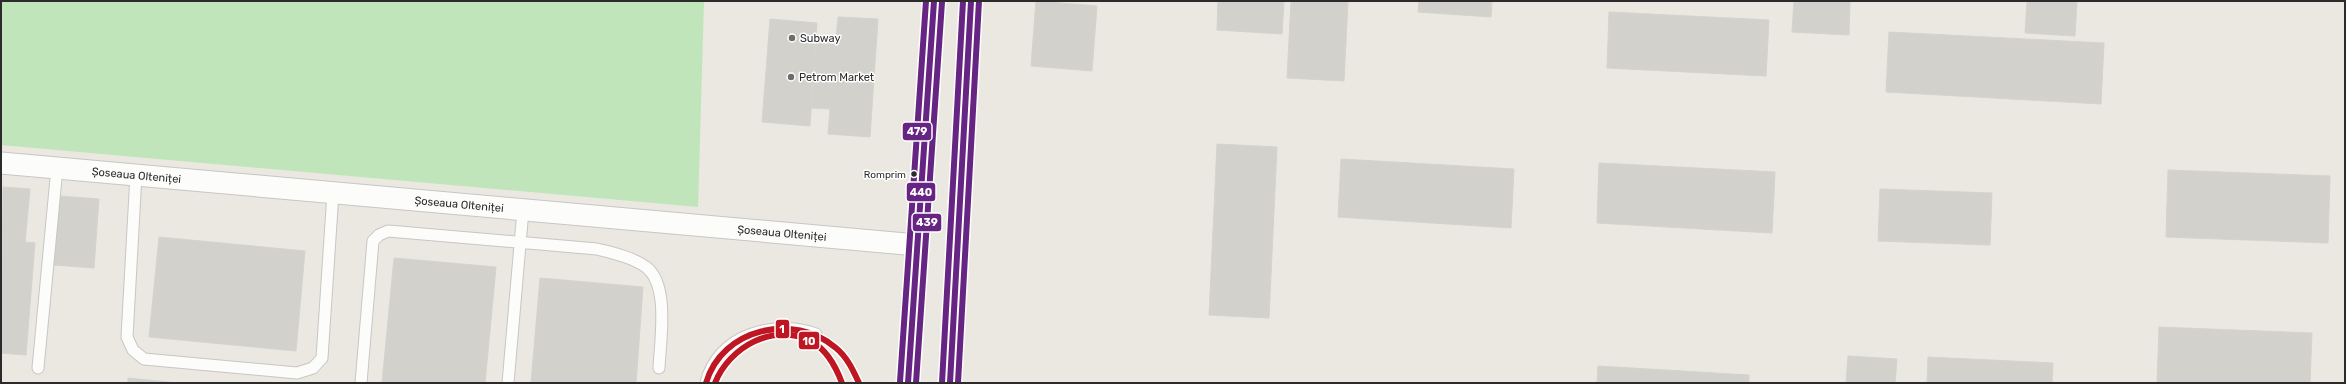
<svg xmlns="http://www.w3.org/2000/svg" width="2346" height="384" font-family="Rubik,sans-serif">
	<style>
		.green { fill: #c0e5ba }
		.building { fill: #d2d1cc; stroke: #d4d3cd }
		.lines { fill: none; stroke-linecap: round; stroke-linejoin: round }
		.lane-casing { stroke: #c8c6c6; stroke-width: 13 }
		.street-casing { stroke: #c8c6c6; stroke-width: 23 }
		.primary-casing { stroke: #c5c5c1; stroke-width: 24 }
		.lane { stroke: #fcfcfa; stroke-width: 11 }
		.street { stroke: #fcfcfa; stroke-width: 21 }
		.primary { stroke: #e6e6d4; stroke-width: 22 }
		.bus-1-casing { stroke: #fff; stroke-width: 9 }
		.bus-2-casing { stroke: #fff; stroke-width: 9 }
		.bus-3-casing { stroke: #fff; stroke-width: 9 }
		.bus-1 { stroke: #662483; stroke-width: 6 }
		.bus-2 { stroke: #662483; stroke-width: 6 }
		.bus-3 { stroke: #662483; stroke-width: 6 }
		.tram-1-casing { stroke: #fff; stroke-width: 9 }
		.tram-2-casing { stroke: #fff; stroke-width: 9 }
		.tram-1 { stroke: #be1622; stroke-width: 6 }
		.tram-2 { stroke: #be1622; stroke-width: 6 }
		.poi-dot { fill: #6e6d6a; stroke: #fff; stroke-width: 1.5 }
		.bus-dot { fill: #2b2b2b; stroke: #fff; stroke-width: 1.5 }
		.labels { text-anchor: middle; stroke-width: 3; stroke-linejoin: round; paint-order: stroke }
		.bus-label { font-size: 10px; fill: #2b2b2b; stroke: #fff; text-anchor: end }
		.poi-label { font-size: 11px; fill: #2b2b2b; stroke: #fff; text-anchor: start }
		.street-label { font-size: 11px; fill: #2b2b2b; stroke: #fff }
		.line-badge { stroke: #fff; stroke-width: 1.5 }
		.badge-label { font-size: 11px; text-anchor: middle; font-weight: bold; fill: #fff }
	</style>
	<rect width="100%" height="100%" fill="#eae8e0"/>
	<path class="green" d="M1,1H704L698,207L1,145Z"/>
	<path class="building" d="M1036,1L1097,6L1092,71L1031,66Z
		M1218,1H1284L1282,34L1217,30Z
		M1291,1H1348L1344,81L1287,78Z
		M1419,1H1492L1491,17L1418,12Z
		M1794,1H1850L1849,35L1792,32Z
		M2027,1H2077L2075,36L2025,33Z
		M1609,12L1769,20L1766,76L1607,68Z
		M838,17L878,19L870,137L828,134L830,109L812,108L816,38L836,39Z
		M770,19L817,23L810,126L762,122Z
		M1889,32L2104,43L2101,104L1886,92Z
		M1217,144L1277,147L1269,318L1209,315Z
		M1341,159L1514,169L1511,228L1338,217Z
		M1599,163L1775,172L1772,233L1597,223Z
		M2168,170L2330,176L2328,243L2166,237Z
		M3,187L30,189L25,242L35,243L26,355L1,353Z
		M1880,189L1992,193L1990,245L1878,241Z
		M59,196L99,199L94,268L54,265Z
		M159,237L305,251L296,351L149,337Z
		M394,258L496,267L485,383H382Z
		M540,278L643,287L636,383H531Z
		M2159,327L2312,333L2310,383H2157Z
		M1848,356L1897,359L1895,383H1846Z
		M1928,357L2053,363L2052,383H1927Z
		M1598,366L1749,375V383H1597Z
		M128,378L177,383H128Z"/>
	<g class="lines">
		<g class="lane-casing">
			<path id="lane" d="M136,175L127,337L133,350L144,359L297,373L313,368L322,358L333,193
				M38,368L57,168
				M361,383L373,241L379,235L388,231L597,249C613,253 632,257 646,267C670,285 660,342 659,368
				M508,383L523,210
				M706,383C717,335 774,319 816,334"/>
		</g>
		<g class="street-casing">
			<g id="street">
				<path id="s1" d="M1,163L917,245"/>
			</g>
		</g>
		<g class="primary-casing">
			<path id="primary" d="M908,383L934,1
				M950,383L971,1"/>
		</g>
		<use href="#lane" class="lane"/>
		<use href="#street" class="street"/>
		<use href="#primary" class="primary"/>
		<g class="bus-1-casing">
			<path id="bus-1" d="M908,383L934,1
				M950,383L971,1"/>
		</g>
		<g class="bus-2-casing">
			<path id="bus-2" d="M916,383L942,2
				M958,383L979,1"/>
		</g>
		<g class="bus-3-casing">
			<path id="bus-3" d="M900,382L926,1
				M942,383L963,1"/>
		</g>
		<use href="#bus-1" class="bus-1"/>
		<use href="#bus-2" class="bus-2"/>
		<use href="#bus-3" class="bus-3"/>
		<g class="tram-1-casing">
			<path id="tram-1" d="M706,383C722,328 794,312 836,348C847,357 853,370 859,383"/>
		</g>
		<g class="tram-2-casing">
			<path id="tram-2" d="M715,383C729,347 775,321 812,342C827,350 836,367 842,383"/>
		</g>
		<use href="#tram-1" class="tram-1"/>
		<use href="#tram-2" class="tram-2"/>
	</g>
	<g class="poi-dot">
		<circle cx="792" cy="38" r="4"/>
		<circle cx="791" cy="77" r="4"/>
	</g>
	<circle class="bus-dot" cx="914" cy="174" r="3.5"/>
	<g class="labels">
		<g class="bus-label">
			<text x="906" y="178">Romprim</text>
		</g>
		<g class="poi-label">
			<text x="800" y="42">Subway</text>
			<text x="799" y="81">Petrom Market</text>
		</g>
		<g class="street-label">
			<text dy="4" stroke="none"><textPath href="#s1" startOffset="136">Șoseaua Olteniței</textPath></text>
			<text dy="4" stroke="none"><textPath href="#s1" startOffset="460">Șoseaua Olteniței</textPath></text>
			<text dy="4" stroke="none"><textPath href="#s1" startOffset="784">Șoseaua Olteniței</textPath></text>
		</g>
	</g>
	<g class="line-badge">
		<rect x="902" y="122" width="30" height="19" rx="4" fill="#662483"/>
		<rect x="906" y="182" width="30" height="20" rx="4" fill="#662483"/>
		<rect x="912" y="213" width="30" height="19" rx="4" fill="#662483"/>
		<rect x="775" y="319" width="15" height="20" rx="4" fill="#be1622"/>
		<rect x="798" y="331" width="22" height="19" rx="4" fill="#be1622"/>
	</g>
	<g class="badge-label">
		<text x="917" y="135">479</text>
		<text x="921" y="196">440</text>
		<text x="927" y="226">439</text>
		<text x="782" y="333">1</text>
		<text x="809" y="345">10</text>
	</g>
	<rect width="2346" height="384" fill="none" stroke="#2b2b2b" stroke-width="4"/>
</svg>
